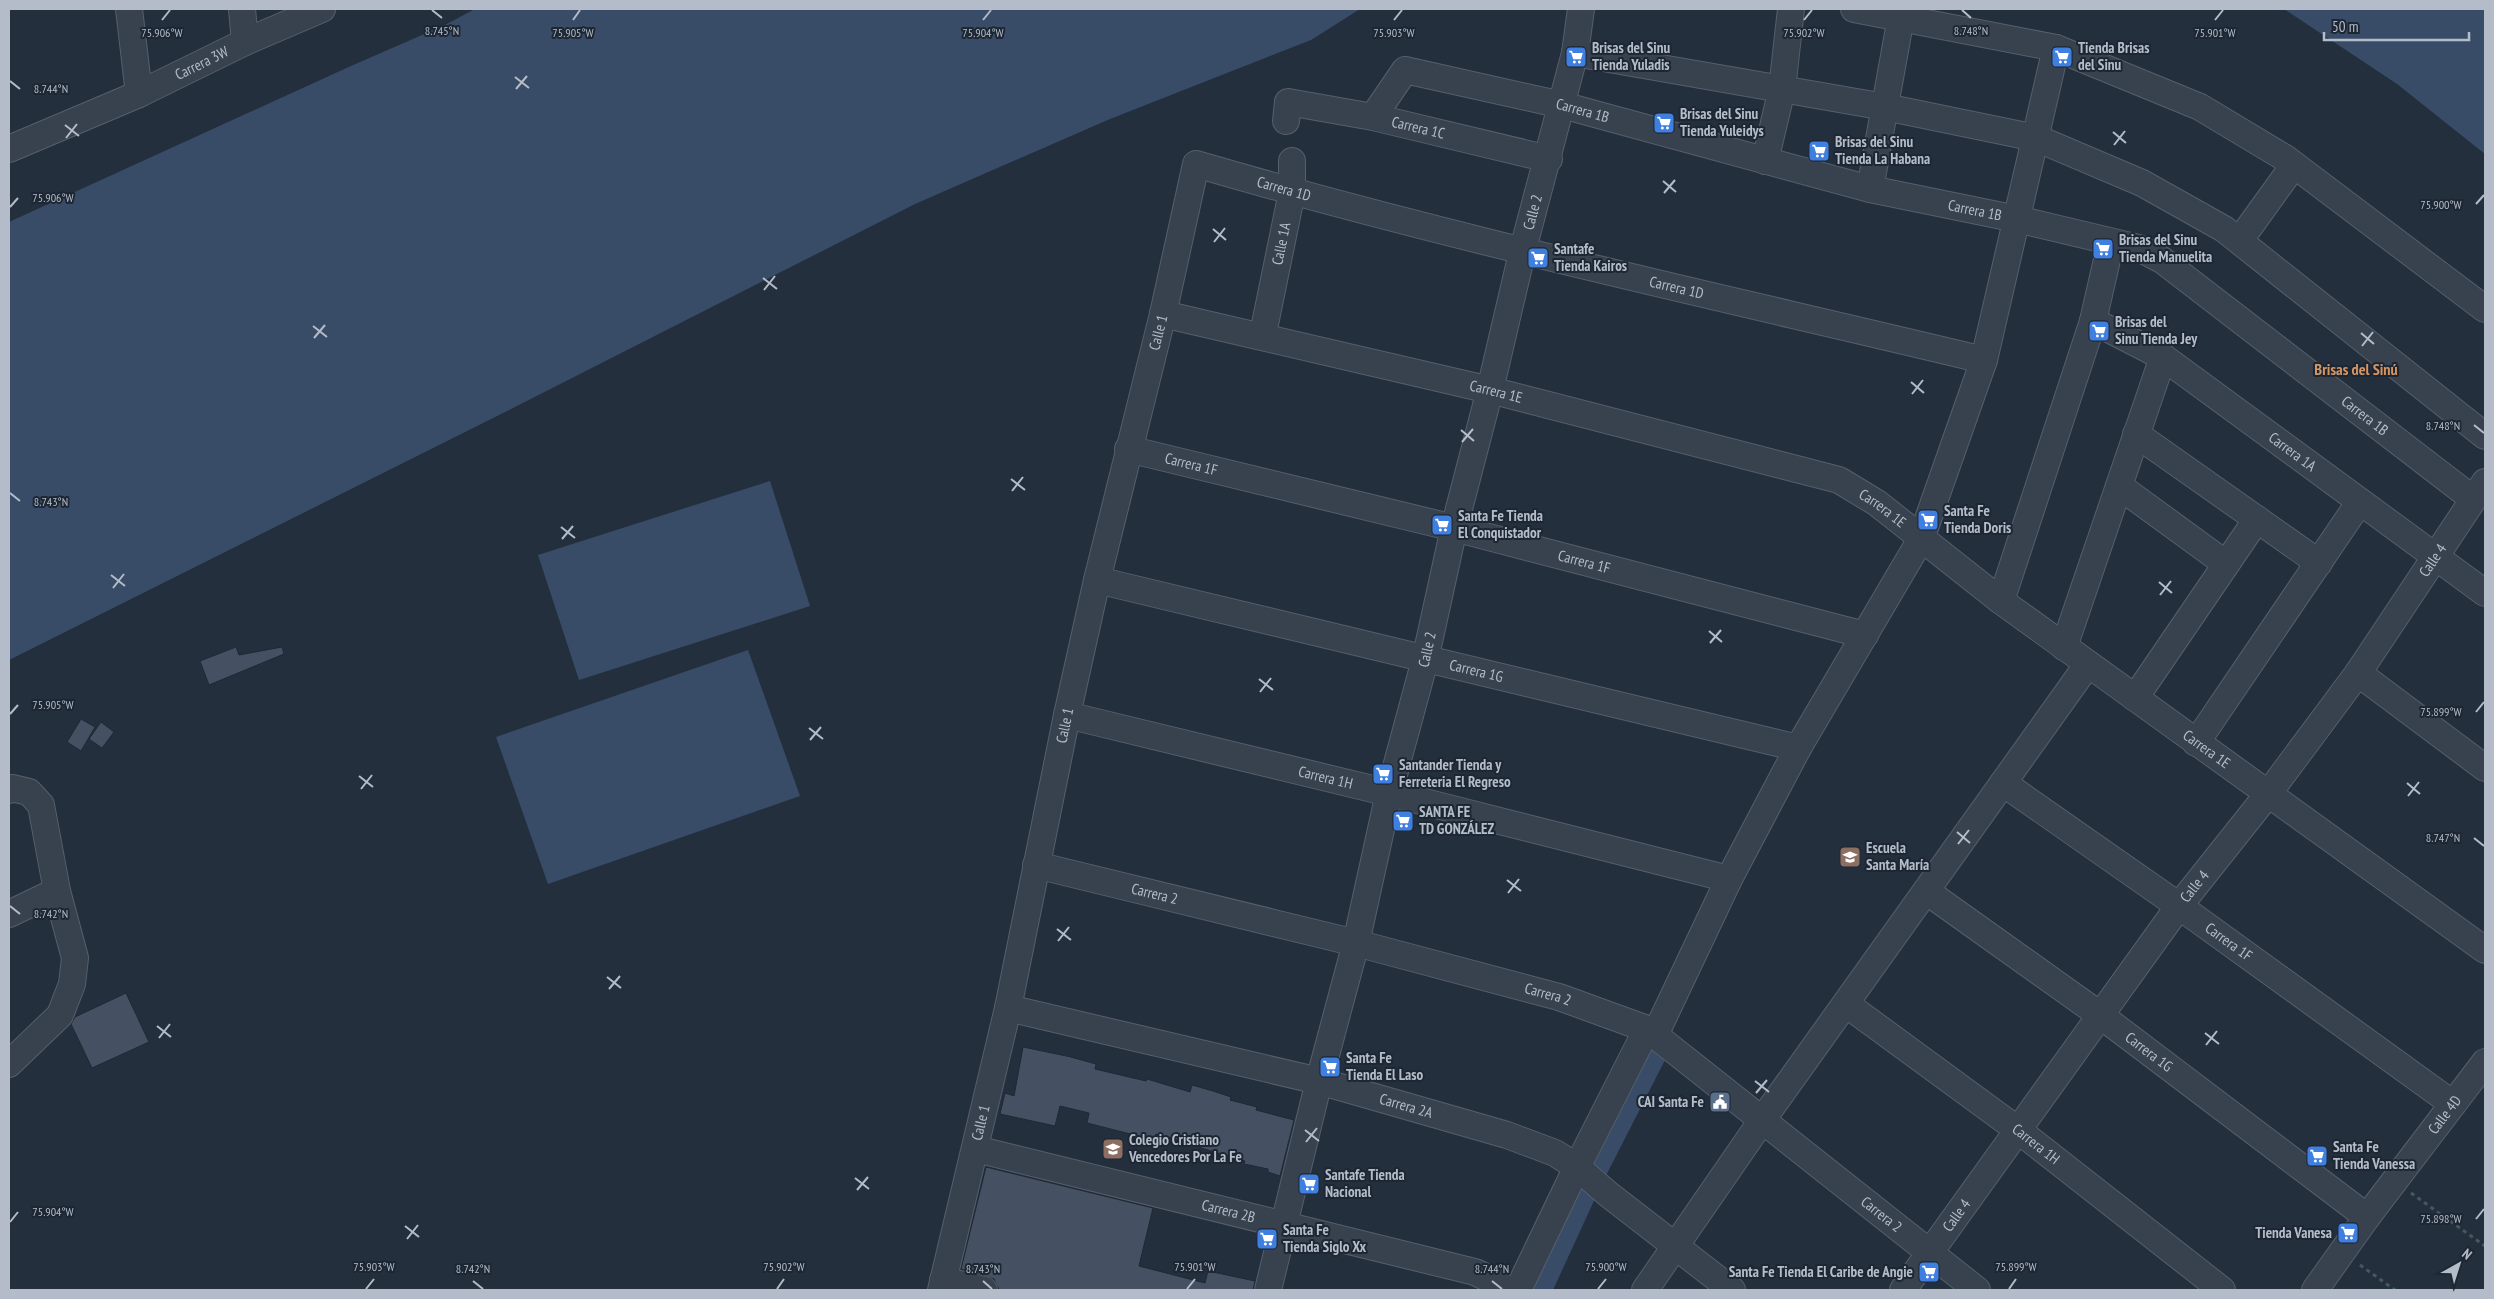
<svg xmlns="http://www.w3.org/2000/svg" width="2494" height="1299" font-family="'PT Sans Narrow',sans-serif">
	<style>
		.water { fill: #394c67 }
		.lines { fill: none; stroke-linecap: round; stroke-linejoin: round }
		.canal { stroke: #394c67; stroke-width: 20 }
		.building { fill: #455162; stroke: #1f2835 }
		.minor-casing { stroke: #565f6c; stroke-width: 28 }
		.path { stroke: #44595c; stroke-width: 3; stroke-dasharray: 4 4; stroke-linecap: butt }
		.minor { stroke: #38414e; stroke-width: 26 }
		.ticks { fill: none; stroke: #b4bcc9; stroke-width: 2 }
		.labels { text-anchor: middle; stroke-width: 4; stroke-linejoin: round; paint-order: stroke }
		.poi-label { font-size: 15px; font-weight: bold; fill: #b4bcc9; stroke: #1d2633; text-anchor: start }
		.street-label { font-size: 15px; fill: #b4bcc9; stroke: #1d2633 }
		.neighbourhood-label { font-size: 16px; font-weight: bold; fill: #d59563; stroke: #1d2633 }
		.ticks-label { font-size: 12px; text-anchor: middle; fill: #b4bcc9; stroke: #1d2633; stroke-width: 4; stroke-linejoin: round; paint-order: stroke }
	</style>
	<rect width="100%" height="100%" fill="#242f3e"/>
	<path class="water" d="M475,9H1360L1311,40L1110,119L915,204L503,413L9,660V222L351,66L445,25Z
		M2284,9H2485V154L2397,84Z
		M770,481L810,606L579,680L538,555Z
		M748,650L800,796L548,884L496,737Z"/>
	<g class="lines">
		<path class="canal" d="M1542,1290L1592,1181L1661,1046"/>
	</g>
	<path class="building" d="M236,647L239,655L282,647L284,654L209,685L200,661Z
		M81,719L95,727L81,751L67,742Z
		M101,722L114,732L102,748L89,739Z
		M126,993L149,1042L92,1068L71,1024L75,1017Z
		M1023,1047L1071,1057L1096,1064L1095,1069L1146,1081L1147,1079L1190,1092L1192,1085L1213,1091L1231,1097L1230,1100L1257,1107L1256,1110L1294,1120L1280,1176L1268,1172V1169L1244,1164L1245,1161L1201,1148V1147L1156,1134L1154,1140L1087,1123L1089,1113L1060,1106L1055,1126L1000,1114L1005,1093L1014,1096Z
		M986,1167L1153,1208L1139,1266L1205,1283L1208,1271L1255,1281L1253,1290H999L994,1279L961,1269Z"/>
	<g class="lines">
		<g class="minor-casing">
			<g id="minor">
				<path d="M129,9L139,94"/>
				<path d="M242,9L245,42"/>
				<path d="M1854,9L2056,48L2200,107L2285,158L2485,309"/>
				<path d="M1575,53L1885,107L2036,138L2142,183L2224,229L2485,436"/>
				<path id="s1" d="M1373,117L1405,70L1562,105L1870,189L2017,219L2139,248L2162,260L2473,499"/>
				<path id="s2" d="M1286,121L1288,102L1373,117L1549,159"/>
				<path id="s3" d="M9,149L139,94L245,42L322,9"/>
				<path d="M1765,161L1782,89L1791,9"/>
				<path d="M1870,189L1901,17"/>
				<path d="M2240,240L2294,165"/>
				<path id="s4" d="M1163,314L1490,390L1839,480L1877,503L2001,601L2485,950"/>
				<path id="s5" d="M2093,321L2163,357L2485,593"/>
				<path id="s6" d="M1265,324L1292,192V161"/>
				<path d="M2136,434L2319,563"/>
				<path id="s7" d="M1128,449L1454,528L1865,635"/>
				<path d="M2119,486L2226,564"/>
				<path id="s8" d="M1097,580L1798,748"/>
				<path d="M2001,601L2093,321L2111,242"/>
				<path d="M2064,647L2163,357"/>
				<path d="M2358,673L2485,768"/>
				<path d="M2135,698L2257,519"/>
				<path id="s9" d="M1067,715L1389,793L1729,879"/>
				<path d="M2196,743L2359,503"/>
				<path id="s10" d="M2003,783L2179,906L2453,1104"/>
				<path d="M9,790L12,788L29,792L41,805L57,891L75,958L72,984L60,1015L9,1064"/>
				<path id="s11" d="M1036,865L1356,943L1559,997L1647,1029L1977,1290"/>
				<path id="s12" d="M1926,891L2100,1015L2367,1217"/>
				<path d="M9,914L57,891"/>
				<path id="s13" d="M1846,1004L2018,1130L2222,1290"/>
				<path id="s14" d="M1008,1008L1319,1081L1507,1135L1555,1153L1577,1167L1608,1194L1732,1290"/>
				<path d="M1655,1035L1729,879L1798,748L1921,539L1984,360L2056,48"/>
				<path id="s15" d="M976,1149L1475,1272L1496,1282L1507,1290"/>
				<path d="M943,1280L984,1290"/>
				<path id="s16" d="M941,1290L1008,1008L1067,715L1097,580L1163,314L1196,164C1456,240 1721,297 1984,360"/>
				<path id="s17" d="M1268,1290L1319,1081L1356,943L1389,793L1425,660L1454,528L1490,390L1523,249L1575,53L1581,9"/>
				<path d="M1518,1290L1577,1167L1647,1029"/>
				<path d="M1645,1290L1763,1119L2088,664"/>
				<path id="s18" d="M1903,1290L2179,906L2268,794L2358,673L2485,482"/>
				<path id="s19" d="M2315,1290L2367,1217L2485,1062"/>
			</g>
		</g>
		<path class="path" d="M2411,1193L2485,1246
			M2360,1265L2395,1290"/>
		<use href="#minor" class="minor"/>
	</g>
	<path class="ticks" d="M432,10L442,18M1962,10L1971,18M162,20L170,10M573,20L580,10M983,20L991,10M1394,20L1402,10M1804,20L1812,10M2215,20L2223,10M515,77L529,88M10,81L20,89M516,89L527,76M65,125L79,136M2113,132L2126,143M66,138L77,124M2114,145L2125,131M1663,181L1676,192M1664,193L1675,180M2476,204L2484,195M10,207L18,198M1213,229L1226,240M1214,242L1225,228M763,278L777,289M764,290L775,276M313,326L327,337M2361,333L2374,344M314,338L325,325M2362,346L2373,332M1911,382L1924,393M1912,394L1923,380M2474,425L2484,433M1461,430L1474,441M1462,442L1473,429M1011,479L1025,490M1012,491L1023,477M10,493L20,501M561,527L575,538M562,539L573,526M111,575L125,586M2159,582L2172,593M113,588L124,574M2160,595L2171,581M1709,631L1722,642M1710,643L1721,630M1259,679L1273,690M1260,692L1271,678M2476,712L2484,702M10,714L18,705M809,728L823,739M810,740L821,727M359,776L373,787M2407,783L2420,794M361,789L372,775M2408,796L2419,782M1957,832L1970,843M2474,838L2484,846M1958,844L1969,830M1507,880L1521,891M1508,893L1519,879M10,906L20,914M1057,929L1071,940M1058,941L1069,927M607,977L621,988M609,989L620,976M157,1026L171,1037M2205,1033L2219,1044M159,1038L170,1024M2206,1045L2217,1031M1755,1081L1769,1092M1756,1093L1767,1080M1305,1130L1319,1141M1306,1142L1317,1128M855,1178L869,1189M857,1190L868,1177M2476,1219L2484,1209M10,1222L18,1212M405,1226L419,1237M407,1239L418,1225M473,1281L483,1289M983,1281L992,1289M1492,1281L1502,1289M366,1289L374,1279M777,1289L784,1279M1187,1289L1195,1279M1598,1289L1606,1279M2009,1289L2016,1279"/>
	<defs>
		<g id="supermarket-square" transform="scale(1.125)"><rect x="-9" y="-9" width="18" height="18" rx="4" fill="#3f7fe0" stroke="#1d2633"/><path d="M-6-5.5h2.5l.6 2H6L4.5 2H-2.5L-4.4-4H-6ZM-1.5 3.2a1.3 1.3 0 1 0 .1 0ZM3 3.2a1.3 1.3 0 1 0 .1 0Z" fill="#fff"/></g>
		<g id="school-square" transform="scale(1.125)"><rect x="-9" y="-9" width="18" height="18" rx="4" fill="#8d6e63" stroke="#1d2633"/><path d="M0-5L7-2L0 1L-7-2ZM-4 1L0 2.5L4 1V4Q0 6-4 4Z" fill="#fff"/></g>
		<g id="civic-square" transform="scale(1.125)"><rect x="-9" y="-9" width="18" height="18" rx="4" fill="#5c6f8a" stroke="#1d2633"/><path d="M-.6-6.5H3V-4.5H.6V-3L4-1V1h2V6H-6V1h2V-1L-.6-3ZM-1.2 2.5V6h2.4V2.5Z" fill="#fff"/></g>
	</defs>
	<g fill-rule="evenodd">
		<use href="#supermarket-square" x="1576" y="57"/>
		<use href="#supermarket-square" x="2062" y="57"/>
		<use href="#supermarket-square" x="1664" y="123"/>
		<use href="#supermarket-square" x="1819" y="151"/>
		<use href="#supermarket-square" x="2103" y="249"/>
		<use href="#supermarket-square" x="1538" y="258"/>
		<use href="#supermarket-square" x="2099" y="331"/>
		<use href="#supermarket-square" x="1928" y="520"/>
		<use href="#supermarket-square" x="1442" y="525"/>
		<use href="#supermarket-square" x="1383" y="774"/>
		<use href="#supermarket-square" x="1403" y="821"/>
		<use href="#school-square" x="1850" y="857"/>
		<use href="#supermarket-square" x="1330" y="1067"/>
		<use href="#civic-square" x="1720" y="1102"/>
		<use href="#school-square" x="1113" y="1149"/>
		<use href="#supermarket-square" x="2317" y="1156"/>
		<use href="#supermarket-square" x="1309" y="1184"/>
		<use href="#supermarket-square" x="2348" y="1233"/>
		<use href="#supermarket-square" x="1267" y="1239"/>
		<use href="#supermarket-square" x="1929" y="1272"/>
	</g>
	<g class="labels">
		<g class="poi-label">
			<text x="1592" y="53">Brisas del Sinu<tspan x="1592" dy="17">Tienda Yuladis</tspan></text>
			<text x="2078" y="53">Tienda Brisas<tspan x="2078" dy="17">del Sinu</tspan></text>
			<text x="1680" y="119">Brisas del Sinu<tspan x="1680" dy="17">Tienda Yuleidys</tspan></text>
			<text x="1835" y="147">Brisas del Sinu<tspan x="1835" dy="17">Tienda La Habana</tspan></text>
			<text x="2119" y="245">Brisas del Sinu<tspan x="2119" dy="17">Tienda Manuelita</tspan></text>
			<text x="1554" y="254">Santafe<tspan x="1554" dy="17">Tienda Kairos</tspan></text>
			<text x="2115" y="327">Brisas del<tspan x="2115" dy="17">Sinu Tienda Jey</tspan></text>
			<text x="1944" y="516">Santa Fe<tspan x="1944" dy="17">Tienda Doris</tspan></text>
			<text x="1458" y="521">Santa Fe Tienda<tspan x="1458" dy="17">El Conquistador</tspan></text>
			<text x="1399" y="770">Santander Tienda y<tspan x="1399" dy="17">Ferreteria El Regreso</tspan></text>
			<text x="1419" y="817">SANTA FE<tspan x="1419" dy="17">TD GONZÁLEZ</tspan></text>
			<text x="1866" y="853">Escuela<tspan x="1866" dy="17">Santa María</tspan></text>
			<text x="1346" y="1063">Santa Fe<tspan x="1346" dy="17">Tienda El Laso</tspan></text>
			<text x="1704" y="1107" text-anchor="end">CAI Santa Fe</text>
			<text x="1129" y="1145">Colegio Cristiano<tspan x="1129" dy="17">Vencedores Por La Fe</tspan></text>
			<text x="2333" y="1152">Santa Fe<tspan x="2333" dy="17">Tienda Vanessa</tspan></text>
			<text x="1325" y="1180">Santafe Tienda<tspan x="1325" dy="17">Nacional</tspan></text>
			<text x="1283" y="1235">Santa Fe<tspan x="1283" dy="17">Tienda Siglo Xx</tspan></text>
			<text x="2332" y="1238" text-anchor="end">Tienda Vanesa</text>
			<text x="1913" y="1277" text-anchor="end">Santa Fe Tienda El Caribe de Angie</text>
		</g>
		<g class="street-label">
			<text dy="5" stroke="none"><textPath href="#s3" startOffset="211">Carrera 3W</textPath></text>
			<text dy="5" stroke="none"><textPath href="#s1" startOffset="239">Carrera 1B</textPath></text>
			<text dy="5" stroke="none"><textPath href="#s2" startOffset="152">Carrera 1C</textPath></text>
			<text dy="5" stroke="none"><textPath href="#s16" startOffset="1246">Carrera 1D</textPath></text>
			<text dy="5" stroke="none"><textPath href="#s1" startOffset="644">Carrera 1B</textPath></text>
			<text dy="5" stroke="none"><textPath href="#s17" startOffset="1110">Calle 2</textPath></text>
			<text dy="5" stroke="none"><textPath href="#s6" startOffset="82">Calle 1A</textPath></text>
			<text dy="5" stroke="none"><textPath href="#s16" startOffset="1651">Carrera 1D</textPath></text>
			<text dy="5" stroke="none"><textPath href="#s16" startOffset="982">Calle 1</textPath></text>
			<text dy="5" stroke="none"><textPath href="#s4" startOffset="342">Carrera 1E</textPath></text>
			<text dy="5" stroke="none"><textPath href="#s1" startOffset="1094">Carrera 1B</textPath></text>
			<text dy="5" stroke="none"><textPath href="#s5" startOffset="239">Carrera 1A</textPath></text>
			<text dy="5" stroke="none"><textPath href="#s7" startOffset="65">Carrera 1F</textPath></text>
			<text dy="5" stroke="none"><textPath href="#s4" startOffset="748">Carrera 1E</textPath></text>
			<text dy="5" stroke="none"><textPath href="#s18" startOffset="902">Calle 4</textPath></text>
			<text dy="5" stroke="none"><textPath href="#s7" startOffset="470">Carrera 1F</textPath></text>
			<text dy="5" stroke="none"><textPath href="#s17" startOffset="660">Calle 2</textPath></text>
			<text dy="5" stroke="none"><textPath href="#s8" startOffset="390">Carrera 1G</textPath></text>
			<text dy="5" stroke="none"><textPath href="#s16" startOffset="578">Calle 1</textPath></text>
			<text dy="5" stroke="none"><textPath href="#s4" startOffset="1152">Carrera 1E</textPath></text>
			<text dy="5" stroke="none"><textPath href="#s9" startOffset="266">Carrera 1H</textPath></text>
			<text dy="5" stroke="none"><textPath href="#s18" startOffset="498">Calle 4</textPath></text>
			<text dy="5" stroke="none"><textPath href="#s11" startOffset="122">Carrera 2</textPath></text>
			<text dy="5" stroke="none"><textPath href="#s10" startOffset="276">Carrera 1F</textPath></text>
			<text dy="5" stroke="none"><textPath href="#s11" startOffset="528">Carrera 2</textPath></text>
			<text dy="5" stroke="none"><textPath href="#s12" startOffset="275">Carrera 1G</textPath></text>
			<text dy="5" stroke="none"><textPath href="#s14" startOffset="410">Carrera 2A</textPath></text>
			<text dy="5" stroke="none"><textPath href="#s19" startOffset="218">Calle 4D</textPath></text>
			<text dy="5" stroke="none"><textPath href="#s16" startOffset="172">Calle 1</textPath></text>
			<text dy="5" stroke="none"><textPath href="#s13" startOffset="236">Carrera 1H</textPath></text>
			<text dy="5" stroke="none"><textPath href="#s15" startOffset="260">Carrera 2B</textPath></text>
			<text dy="5" stroke="none"><textPath href="#s11" startOffset="932">Carrera 2</textPath></text>
			<text dy="5" stroke="none"><textPath href="#s18" startOffset="92">Calle 4</textPath></text>
		</g>
		<g class="neighbourhood-label">
			<text x="2356" y="375">Brisas del Sinú</text>
		</g>
	</g>
	<g class="ticks-label">
		<text x="1971" y="35">8.748°N</text>
		<text x="442" y="35">8.745°N</text>
		<text x="162" y="37">75.906°W</text>
		<text x="573" y="37">75.905°W</text>
		<text x="1394" y="37">75.903°W</text>
		<text x="1804" y="37">75.902°W</text>
		<text x="2215" y="37">75.901°W</text>
		<text x="983" y="37">75.904°W</text>
		<text x="51" y="93">8.744°N</text>
		<text x="53" y="202">75.906°W</text>
		<text x="2441" y="209">75.900°W</text>
		<text x="2443" y="430">8.748°N</text>
		<text x="51" y="506">8.743°N</text>
		<text x="53" y="709">75.905°W</text>
		<text x="2441" y="716">75.899°W</text>
		<text x="2443" y="842">8.747°N</text>
		<text x="51" y="918">8.742°N</text>
		<text x="53" y="1216">75.904°W</text>
		<text x="2441" y="1223">75.898°W</text>
		<text x="374" y="1271">75.903°W</text>
		<text x="784" y="1271">75.902°W</text>
		<text x="1195" y="1271">75.901°W</text>
		<text x="1606" y="1271">75.900°W</text>
		<text x="2016" y="1271">75.899°W</text>
		<text x="473" y="1273">8.742°N</text>
		<text x="983" y="1273">8.743°N</text>
		<text x="1492" y="1273">8.744°N</text>
	</g>
	<rect width="2494" height="1299" fill="none" stroke="#b4bcc9" stroke-width="20"/>
	<g transform="translate(2459 1264) rotate(39)" stroke="#1d2633" stroke-width="4" paint-order="stroke">
	<path d="M0-4L9 19L0 12L-9 19Z" fill="#b4bcc9"/>
	<text y="-8" font-size="14" font-weight="bold" text-anchor="middle" fill="#b4bcc9">N</text>
	</g>
	<path d="M2324 32v8h145v-8" fill="none" stroke="#b4bcc9" stroke-width="2.5"/>
	<text x="2332" y="32" font-size="15" fill="#b4bcc9" stroke="#1d2633" stroke-width="4" paint-order="stroke">50 m</text>
</svg>
